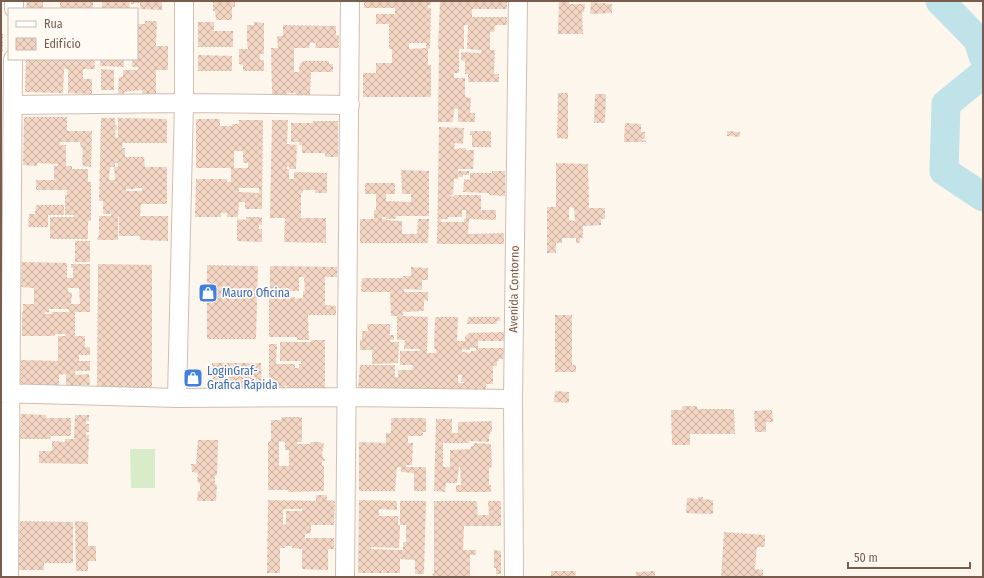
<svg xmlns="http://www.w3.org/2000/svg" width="984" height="578" font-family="'Fira Sans Condensed',sans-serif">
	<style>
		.pitch { fill: #d8ecc9 }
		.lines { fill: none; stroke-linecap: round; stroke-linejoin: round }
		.river { stroke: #bfe3e8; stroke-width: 29 }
		.building { fill: url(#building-cross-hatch); fill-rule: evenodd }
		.minor-casing { stroke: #d1beb0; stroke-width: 20 }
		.minor { stroke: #fff; stroke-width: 18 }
		.labels { text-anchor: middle; stroke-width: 3.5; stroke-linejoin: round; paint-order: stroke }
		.street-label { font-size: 12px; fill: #7a5c4d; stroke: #fffaf3 }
		.shop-label { font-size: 12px; fill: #366cbe; stroke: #fffaf3; text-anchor: start }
	</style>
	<defs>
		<pattern id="building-cross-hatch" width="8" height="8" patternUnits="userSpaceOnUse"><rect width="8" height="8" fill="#f3d5c3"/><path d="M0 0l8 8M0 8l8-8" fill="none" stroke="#cab0a1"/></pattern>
	</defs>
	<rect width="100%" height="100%" fill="#fdf6ec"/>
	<path class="pitch" d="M130,449H155V488H131Z"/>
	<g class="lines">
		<path class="river" d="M940,1L978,40L983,56
			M983,74L946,104L944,171L983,197"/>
	</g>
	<path class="building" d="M27,1H43V9H26Z
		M60,1H93V9H60Z
		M102,1H130L129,9H102Z
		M131,1H162V10L140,9V3L131,4Z
		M213,1L235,2V7H232V20H216L215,11H213Z
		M364,1H431V5H428V8H431L430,48L428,49V65H431V97H363V73H376V63H392V49H389V24H376V14H395V8H364ZM409,43H426V48L409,49Z
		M440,1H507V9H472V17H507V25H495L494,32H490V50H495L494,74H499V82H468V74H465V61H461V52L481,53V50L467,49L468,25H464V49H459V73H454V78H465V97L471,98L470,113H475V122H458V109H454L453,122H438L439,49H438Z
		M559,1H569V4H585L584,12H582L583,34H558Z
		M591,2L612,4V13L590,14Z
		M145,21H157L156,46H168V70H156V94H142V90L124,92V94H118L119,77H123V70H138V67H132V59H137V24H145Z
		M198,22H214V31H233V47H198Z
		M254,22L264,23V54H260V60H264V71H243V65L239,64V49H248L247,43V25H254Z
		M283,25L336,26V35H339V48H315L316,43H310L309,48H294V72H299L300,63H302V61H329V64H333V72H311L310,96H296V93H287V96L272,95L271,48H278L277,36H283Z
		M1,34H3V52H1Z
		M198,55L232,56V71H198Z
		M26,59H94L95,69H83V79H92V94L68,93V69H64L63,93L25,92Z
		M100,59H124V67L100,66Z
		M101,69L114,70V90H101Z
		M558,93H568V139L557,138Z
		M595,94H606L605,123H594Z
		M24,117H67V131H92L91,167L83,166L82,160L83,151H82L83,148H81L80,142H60V145H66V166H72V169H88V182H91V221H88V239H50V217H74V215H65V195H67V190H36V180H54V166H58V164L37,163V166L23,165Z
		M101,118H115V125H117V130H115L116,138H118V118L167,119V143H123L122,148H125V157H144L145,167H167V204H141L140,216H168V241L140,240V236H119V216H118V240H97L99,235V216H111V214H103V201H99ZM115,163H118V167H114L115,180H109L110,167H115ZM135,188H142V191H126V189H135Z
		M196,119H220V126H232V124H239V120H263L262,209H245V202H239L238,217H227V213H221V217H195L196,179H227V182H231V168H196ZM234,151H243V163H248V168H234ZM239,188H259V193L239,192Z
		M272,120H288L287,144L297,145L296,169H289V166H287V169H289V179H294V172L327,173V193H315V190H303V193H301V218H326V243L284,242L285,218H270Z
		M313,121H338V157H325V153H302V145H299V142H291V123H313Z
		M625,123L641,124V132H645V139H642V140L647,141L646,142H624Z
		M439,127L464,128L463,144L455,143L454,149L466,148V150H474L473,169H458V171H469V175H463V177H458V179H454L453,195H450V196L454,197V195H481V210H496V220L469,219L468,234L504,233V244H437ZM462,210H466V219H464V222H441V219H448V217H462Z
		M470,131H491V147H472V135H470Z
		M727,131L740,132V137L727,136Z
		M556,163L588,164L589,208H605V219H601V225L583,226V238H580V243H576V238H562V243H556V253H547V207H556ZM569,207L574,208L575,221L569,220Z
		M401,170L429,171V216H396V219H386V217H382V219H386V220L402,221V234H417L418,219H429L428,243H360V219H374V210H376V194H365V183H395V194H386V201L411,202V194H402Z
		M492,171H505V196L489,195V193L463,192L464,179L470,180V173H492Z
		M36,205H64V215H48V227H28L29,214H35Z
		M246,217H262V225H259V229H262V242L237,241V219L246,220Z
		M75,241H90V262H75Z
		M22,262L67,263V278H73V268H71V264H90V312H75V336H85V347H90V355H79V361H90V371H75V375L89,374L90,385H66V374L59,375V385H20L21,360L58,361V336H65L66,334H55V336H22V312H23V304H34V288L21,287ZM68,288H79L80,304H71L72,293L68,292ZM49,309H69V312H52V314H45V312H49Z
		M98,264L152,265V387H97Z
		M207,265L258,266L256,339H207Z
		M270,266L337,267V277H325V305L336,306V315H308L309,340H297V337H269V297H295V299L303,298V291H305L304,277H299V291H270Z
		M411,267L428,268V280H422V290L404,289V292H428V301L424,300V311L403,312V316L428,317L427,353H436V349H434L435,317H458L457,341H465V336L469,333L504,332V341H478V348H504L503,359H499V361H497V366H493V384H486V390L371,389L358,390L360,365H395V377H398V370H412L413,365H400V351H420V349H404L405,340H397V316H391L390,292H361L362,278H403V276H411ZM470,348H476V351H471V353L462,352V349L470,350ZM458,375H462L461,382H464V383H458Z
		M555,315H572V365H576V372H555Z
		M468,317H500V321H496L497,324H467Z
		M367,324H390V335H394V340H390V342H399L398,363L372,364V351H373V350H360V340H362V331H368Z
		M311,340H325V389L287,388V386H285V388H269V344H277L276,364H295V368H299V364H301V361H280V342H311Z
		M212,363H261L262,388L212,387Z
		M555,391L569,392V403L554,402Z
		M682,406H697V409H734L735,434H690V445H672L671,410H682Z
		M772,410L773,422H766V432H755L754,411Z
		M21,414L46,415V418H71V436H51L50,439H20Z
		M75,415H89V421H86V424H89V432H86V435H89L88,464L39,463V451H52V441L65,442V439H74Z
		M282,417H302V442H297V444H310V442H320L324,444L322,454L325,461H322V466H324V491L288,492V490H268V442L271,441V420H281ZM279,441L285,442V450H289V466H279Z
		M391,418H426V432H423V436H408V443H413L412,465H406V467H426V491H414V473L401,472V467H397L395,491H359V442L386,443V433H391Z
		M436,419H452V433H458V422L492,421V432H491L489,435V442L469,441V443H443V467H450V450L471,449V446H474V443L491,444L492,466L491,468H489V485H491V492H456V485H461L460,467H459L457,483H446L445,492L434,491Z
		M198,440H218L217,475L215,476V484L217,485L216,501H197L198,491H200V484L197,481L198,473L192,472L191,464H196Z
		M316,495H327V500L335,501L334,525H311V533L305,534V538H334V549H328V570L302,569V549L292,548V546H285V548H280V573H267L268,500L316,501ZM283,509H302V511H286V524L283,525Z
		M698,497H703V499L713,500V514L686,513L687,498L698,499Z
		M359,500L397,501V510L379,509V516H398V525H400L399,548L371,547V549L403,550V542H406V525H400V501H426L424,574H415V560L400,559V573H383V570H382V573H358Z
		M434,501H477L478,524V515H489L488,501H501V526H464L463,550H476V555H470V576H433L432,574H434Z
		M20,521L73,522V563H44V570H18Z
		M75,521L88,522V546H96V561H88V571H76Z
		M724,532L765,535V547H757L755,569L763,570V577H721Z
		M494,550L501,551V574H496V568H494Z
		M551,571H576L575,577H551Z
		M655,571V577H636V572Z"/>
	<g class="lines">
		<g class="minor-casing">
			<path id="minor" d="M14,9V1
				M13,105L184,103L350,105
				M1,393L177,398L346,397L513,399
				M177,398L184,103V1
				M9,577L13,59
				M345,577L350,1
				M514,577L513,399L518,1"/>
		</g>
		<use href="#minor" class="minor"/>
	</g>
	<defs>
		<g id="shop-square" transform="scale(1)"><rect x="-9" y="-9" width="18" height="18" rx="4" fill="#3f7fe0" stroke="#fffaf3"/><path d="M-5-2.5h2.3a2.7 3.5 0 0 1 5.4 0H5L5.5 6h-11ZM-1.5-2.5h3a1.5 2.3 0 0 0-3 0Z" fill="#fff"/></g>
	</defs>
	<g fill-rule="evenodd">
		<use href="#shop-square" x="208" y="293"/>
		<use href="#shop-square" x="193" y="378"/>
	</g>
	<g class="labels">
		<g class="street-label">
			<text transform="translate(514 289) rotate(-89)" y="4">Avenida Contorno</text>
		</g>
		<g class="shop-label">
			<text x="222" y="297">Mauro Oficina</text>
			<text x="207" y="375">LoginGraf-<tspan x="207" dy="14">Grafica Rápida</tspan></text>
		</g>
	</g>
	<rect width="984" height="578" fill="none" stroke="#7a5c4d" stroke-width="4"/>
	<rect x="8" y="8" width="130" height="52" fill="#fffaf3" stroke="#cabbb1"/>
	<rect x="16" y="21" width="20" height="6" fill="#ffffff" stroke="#cabbb1"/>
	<text x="44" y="28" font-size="12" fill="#7a5c4d">Rua</text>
	<rect x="16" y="38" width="20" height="12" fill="url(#building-cross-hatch)" stroke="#cabbb1"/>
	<text x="44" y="48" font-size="12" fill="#7a5c4d">Edifício</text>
	<path d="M848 562v6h122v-6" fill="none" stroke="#7a5c4d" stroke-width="2"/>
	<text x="854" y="562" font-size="12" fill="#7a5c4d" stroke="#fffaf3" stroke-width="3" paint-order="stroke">50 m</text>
</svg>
